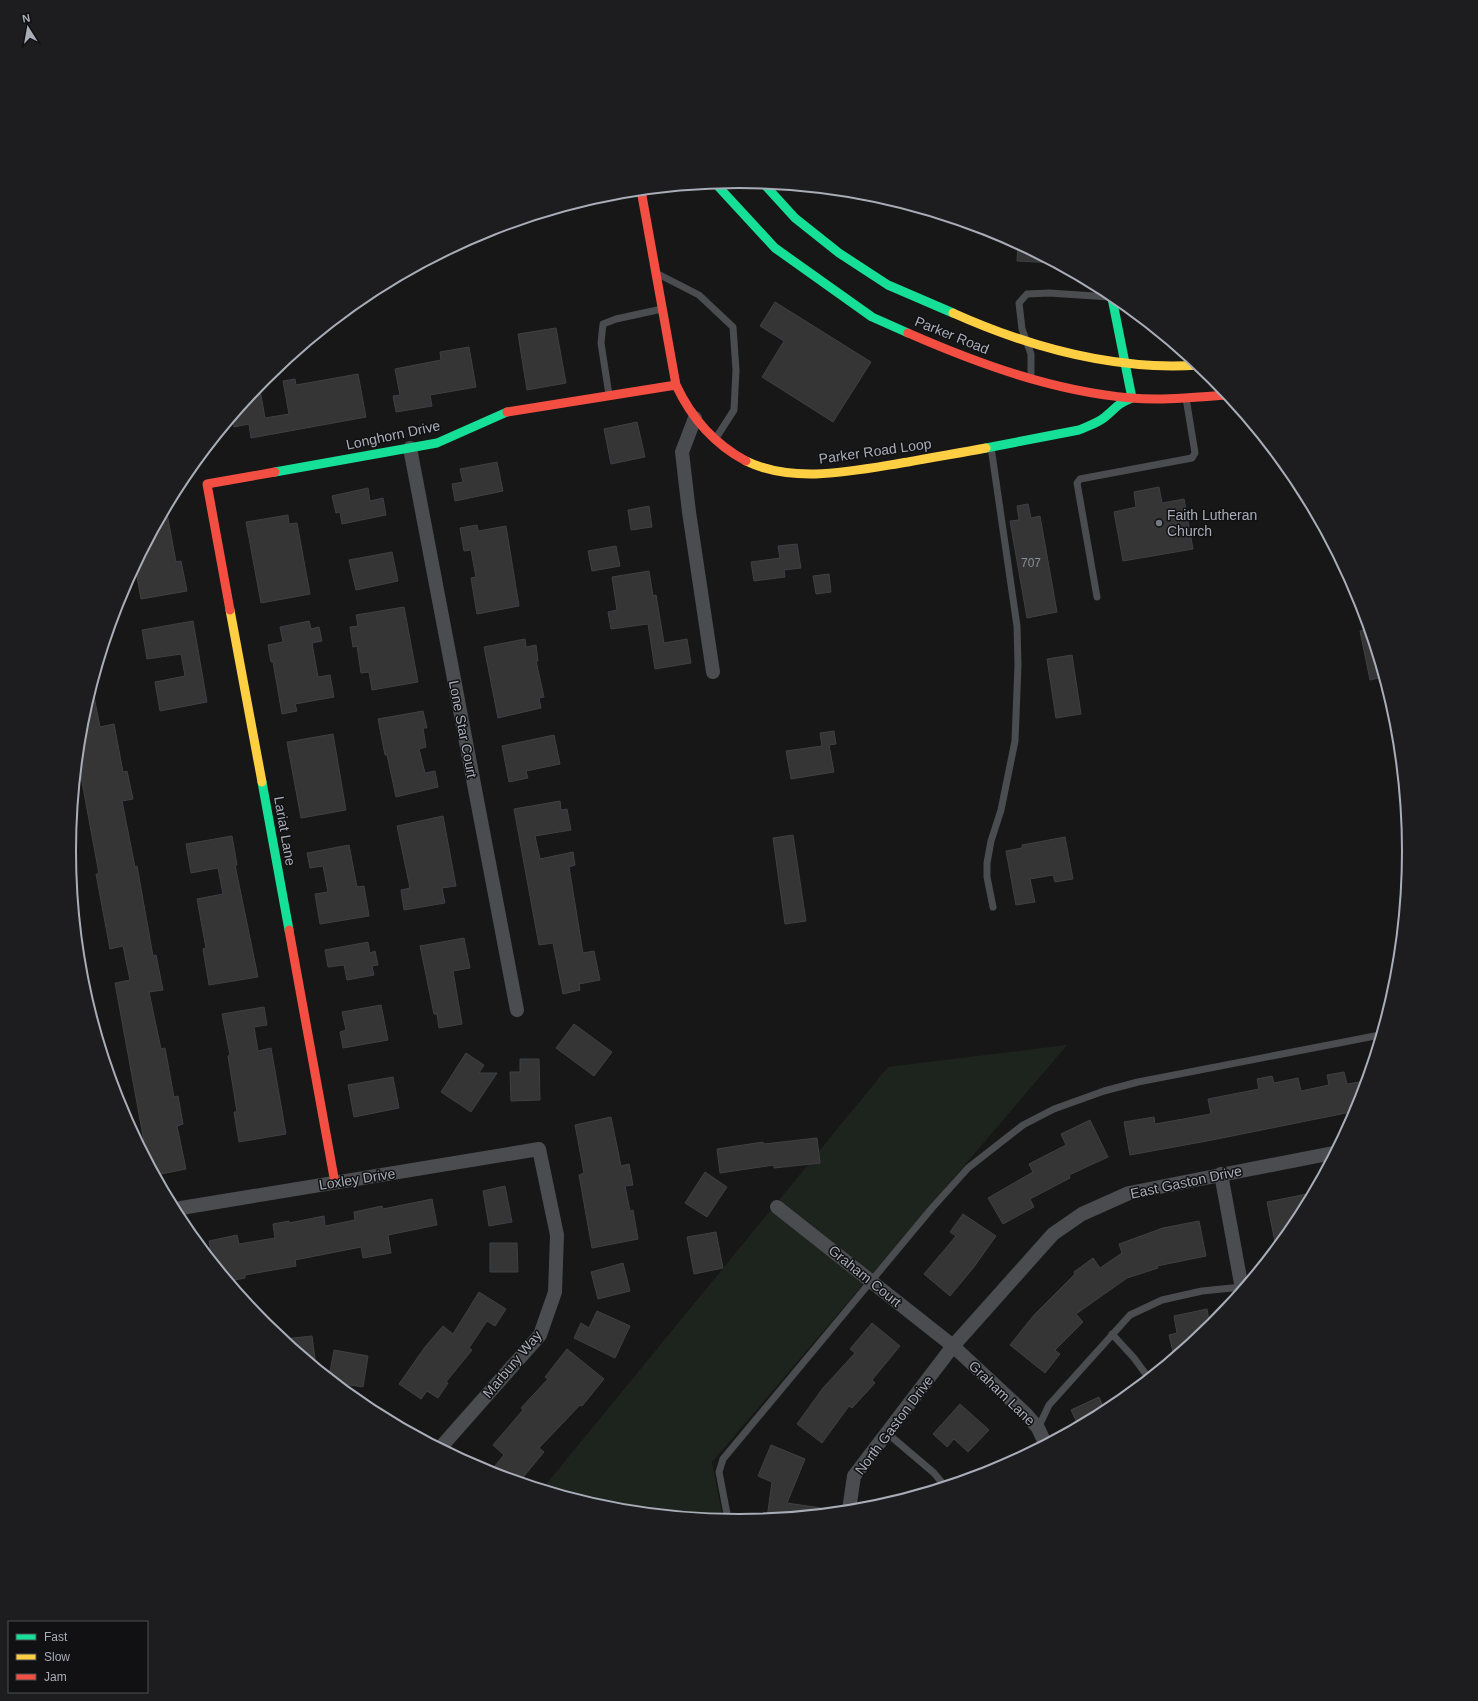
<svg xmlns="http://www.w3.org/2000/svg" width="1478" height="1701" font-family="Arial,sans-serif">
	<style>
		.green { fill: #1d241e }
		.building { fill: #353536; stroke: #3f4043 }
		.lines { fill: none; stroke-linecap: round; stroke-linejoin: round }
		.lane { stroke: #4b4c50; stroke-width: 7 }
		.street { stroke: #4b4c50; stroke-width: 14 }
		.fast { stroke: #16e098; stroke-width: 9 }
		.slow { stroke: #ffcf43; stroke-width: 9 }
		.jam { stroke: #f24e42; stroke-width: 9 }
		.poi-dot { fill: #757880; stroke: #111113; stroke-width: 1.5 }
		.labels { text-anchor: middle; stroke-width: 3; stroke-linejoin: round; paint-order: stroke }
		.number-label { font-size: 12px; fill: #8b8f98 }
		.street-label { font-size: 14px; fill: #a8adb8; stroke: #111113 }
		.poi-label { font-size: 14px; fill: #a8adb8; stroke: #111113; text-anchor: start }
		.rim { fill: none; stroke: #a8adb8; stroke-width: 2 }
	</style>
	<rect width="100%" height="100%" fill="#171717"/>
	<path class="green" d="M1067,1045L712,1462L723,1519L608,1508L543,1488L888,1067Z"/>
	<path class="building" d="M1018,244L1032,251L1055,263L1017,261Z
		M775,302L871,362L833,422L762,377L784,341L760,326Z
		M556,328L566,383L527,390L518,334Z
		M469,347L476,387L430,395L432,406L396,412L393,396L400,395L395,369L441,360L440,352Z
		M358,374L366,417L251,438L249,424L234,427L232,417L259,384L265,418L289,414L283,381L295,379L296,385Z
		M637,422L645,457L611,464L604,429Z
		M497,462L503,491L455,501L452,484L463,482L460,469Z
		M1159,487L1162,503L1184,499L1193,549L1123,561L1114,512L1136,507L1134,492Z
		M368,488L370,501L383,498L386,515L342,524L340,512L336,513L332,496Z
		M1028,504L1031,518L1040,516L1057,612L1027,618L1010,521L1019,520L1017,506Z
		M649,506L652,527L631,530L628,510Z
		M166,508L176,562L181,561L187,591L141,599L135,565Z
		M288,515L289,524L297,523L310,594L261,603L246,522Z
		M477,525L478,531L506,526L519,606L477,614L471,578L476,577L471,550L464,551L460,528Z
		M797,544L801,568L784,570L785,577L754,581L751,562L780,558L778,546Z
		M616,546L620,566L592,571L588,551Z
		M392,552L398,581L356,590L349,560Z
		M649,571L653,596L656,595L664,643L687,639L691,663L655,669L648,624L611,629L608,612L617,610L612,577Z
		M829,574L831,592L816,594L813,576Z
		M404,607L418,682L372,690L369,672L361,673L357,646L353,647L350,627L358,626L356,615Z
		M193,621L207,702L160,711L155,682L185,676L181,654L147,659L142,630Z
		M309,621L311,629L319,627L322,641L312,643L318,677L330,675L334,697L295,704L297,711L282,714L273,662H271L268,645L283,642L280,627Z
		M1369,629L1383,677L1370,680L1360,631Z
		M525,639L526,647L536,645L538,661H536L544,697L539,698L541,708L498,718L484,647Z
		M1072,655L1081,714L1056,718L1047,659Z
		M92,686L100,727L114,724L123,772L127,771L133,799L122,801L135,867L137,866L142,894L153,956L156,955L163,990L149,992L161,1049L165,1048L174,1097L178,1096L183,1124L177,1126L186,1169L156,1175L142,1148L145,1147L115,983L130,980L123,946L110,949L96,874H99L78,760L82,720Z
		M423,711L427,728H423L426,747L419,749L425,773L435,771L438,787L396,797L387,755H385L378,719Z
		M834,731L836,744L829,745L834,772L791,779L786,751L822,746L820,733Z
		M333,734L346,810L301,818L287,742Z
		M554,735L560,764L526,771L528,778L509,782L502,746Z
		M560,801L561,810L567,809L571,830L535,836L540,859L573,852L575,865L569,867L583,953L594,951L600,980L579,984L580,990L563,994L553,943L539,945L514,809Z
		M443,816L456,886L442,888L445,903L404,910L401,890L410,888L397,826Z
		M793,835L806,921L785,924L773,838Z
		M232,836L237,865H235L258,977L209,985L203,949L206,948L197,899L223,894L218,868L191,873L186,844Z
		M1065,837L1073,879L1055,882L1053,875L1030,879L1035,902L1016,905L1006,851L1022,848V845Z
		M349,845L357,887L364,886L369,916L320,924L315,894L328,892L323,866L310,868L307,853Z
		M464,938L470,968L453,971L462,1024L439,1028L437,1014H434L420,946Z
		M368,942L370,953L375,951L378,965L372,966L374,975L347,980L344,965L328,967L325,950Z
		M381,1005L388,1040L343,1048L340,1032L346,1030L342,1012Z
		M264,1007L267,1025L254,1027L258,1051L271,1048L286,1134L239,1142L234,1112H237L228,1056L230,1055L222,1014Z
		M574,1024L612,1052L594,1076L556,1048Z
		M466,1053L484,1065L479,1073H497L471,1112L441,1092Z
		M520,1059H539L540,1100L511,1101L510,1072H520Z
		M1344,1072L1347,1084L1366,1081L1356,1111L1207,1141L1130,1155L1124,1122L1154,1117L1155,1124L1211,1114L1208,1099L1259,1089L1257,1079L1272,1076L1274,1083L1298,1078L1301,1091L1329,1085L1327,1075Z
		M393,1077L399,1108L354,1117L348,1085Z
		M611,1117L621,1166L629,1164L633,1185L625,1186L630,1211L633,1210L638,1239L592,1248L579,1175L584,1173L575,1125Z
		M1090,1120L1108,1157L1069,1175L1070,1178L1030,1199L1034,1207L1003,1224L988,1198L1033,1172L1029,1164L1066,1145L1061,1134Z
		M817,1138L820,1163L774,1168V1165L720,1173L717,1149L763,1142L764,1144Z
		M705,1172L727,1187L707,1217L685,1203Z
		M505,1186L512,1222L489,1226L483,1191Z
		M1312,1193L1296,1223L1276,1247L1267,1202Z
		M432,1199L437,1225L388,1235L391,1253L363,1258L361,1247L295,1260L296,1266L245,1275V1278L230,1281L212,1260L209,1241L237,1235L239,1244L275,1238L273,1224L289,1221V1223L324,1216L325,1226L355,1220L354,1212L382,1206L383,1209Z
		M963,1214L996,1236L974,1267L950,1296L924,1274L956,1236L950,1232Z
		M1199,1221L1206,1256L1157,1266L1158,1268L1127,1278L1076,1314L1083,1322L1055,1350L1060,1354L1045,1373L1010,1345L1034,1315L1075,1274L1074,1272L1093,1258L1100,1268L1122,1253L1119,1244L1163,1228Z
		M716,1232L723,1268L694,1274L687,1237Z
		M490,1243H517L518,1272H490Z
		M623,1263L630,1291L598,1299L591,1272Z
		M479,1292L506,1309L495,1326L487,1321L469,1348L472,1350L446,1382L448,1383L438,1398L427,1391L421,1399L399,1384L425,1347L443,1326L453,1334Z
		M1207,1309L1210,1326L1174,1356L1169,1335L1177,1333L1174,1316Z
		M597,1311L630,1326L615,1358L574,1338L581,1323L589,1328Z
		M872,1323L900,1346L872,1380L875,1383L852,1408L849,1406L822,1443L797,1424L823,1388L855,1353L850,1349Z
		M312,1336L316,1366L284,1339Z
		M567,1349L604,1379L582,1406L580,1405L539,1448L544,1452L520,1481L490,1472L504,1455L493,1445L523,1410L521,1408L548,1379L545,1377Z
		M334,1350L368,1356L363,1387L337,1383L329,1377Z
		M1099,1397L1105,1411L1078,1425L1071,1410Z
		M960,1404L989,1430L968,1452L954,1439L947,1447L933,1434Z
		M771,1445L805,1459L787,1503L821,1508V1512L767,1518L772,1482L758,1476Z"/>
	<g class="lines">
		<path class="lane" d="M658,274L699,295L733,327L736,370L734,410L716,438
			M1031,377V354L1022,329L1019,303L1027,294L1049,293L1110,297
			M609,395L601,343L603,324L616,319L662,309
			M991,447L1017,626L1018,665L1015,741L1001,810L991,841L987,863V877L993,907
			M1097,597L1077,483L1080,479L1192,458L1195,453L1186,398
			M1112,1334L1134,1358L1148,1377
			M1038,1428L1049,1405L1130,1315L1162,1300L1202,1291L1242,1287
			M887,1433L934,1473L944,1485
			M728,1519L719,1472L723,1459L932,1208L968,1168L1023,1125L1054,1109L1104,1091L1138,1082L1380,1035"/>
		<path class="street" d="M695,418L682,452L689,512L713,672
			M410,448L517,1010
			M1221,1174L1242,1289
			M777,1207L953,1346L1026,1414L1038,1428L1045,1443
			M175,1209L539,1149L557,1235L555,1292L540,1335L441,1447
			M849,1510L854,1476L953,1346L1053,1234L1082,1214L1129,1193L1333,1153"/>
		<path class="fast" d="M715,183L775,248L872,317L908,333
			M763,183L795,218L839,253L888,285L953,313
			M986,448L1079,430C1088,426 1098,423 1105,417C1117,407 1117,404 1132,398L1111,293
			M275,472L437,443L507,412
			M262,782L289,930"/>
		<path class="slow" d="M953,313C1029,347 1115,371 1199,365
			M746,461C795,485 857,470 908,462C934,457 960,453 986,448
			M230,610L262,782"/>
		<path class="jam" d="M641,190L676,385C691,417 714,444 746,461
			M908,333C979,364 1053,391 1131,398C1163,401 1196,397 1228,395
			M507,412L676,385
			M230,610L207,484L275,472
			M289,930L335,1183"/>
	</g>
	<circle class="poi-dot" cx="1159" cy="523" r="4"/>
	<g class="labels">
		<g class="number-label">
			<text x="1031" y="567">707</text>
		</g>
		<g class="street-label">
			<text transform="translate(952 335) rotate(22)" y="5">Parker Road</text>
			<text transform="translate(393 435) rotate(-12)" y="5">Longhorn Drive</text>
			<text transform="translate(875 451) rotate(-8)" y="5">Parker Road Loop</text>
			<text transform="translate(463 729) rotate(79)" y="5">Lone Star Court</text>
			<text transform="translate(285 831) rotate(80)" y="5">Lariat Lane</text>
			<text transform="translate(357 1179) rotate(-9)" y="5">Loxley Drive</text>
			<text transform="translate(1186 1182) rotate(-12)" y="5">East Gaston Drive</text>
			<text transform="translate(865 1276) rotate(39)" y="5">Graham Court</text>
			<text transform="translate(512 1364) rotate(-50)" y="5">Marbury Way</text>
			<text transform="translate(1002 1393) rotate(44)" y="5">Graham Lane</text>
			<text transform="translate(894 1425) rotate(-53)" y="5">North Gaston Drive</text>
		</g>
		<g class="poi-label">
			<text x="1167" y="520">Faith Lutheran<tspan x="1167" dy="16">Church</tspan></text>
		</g>
	</g>
	<path d="M0 0H1478V1701H0ZM76 851a663 663 0 1 1 1326 0a663 663 0 1 1-1326 0Z" fill="#1d1d20" fill-rule="evenodd"/>
	<path class="rim" d="M76 851a663 663 0 1 1 1326 0a663 663 0 1 1-1326 0Z"/>
	<rect x="8" y="1621" width="140" height="72" fill="#111113" stroke="#4d4f55"/>
	<rect x="16" y="1634" width="20" height="6" fill="#16e098" stroke="#4d4f55"/>
	<text x="44" y="1641" font-size="12" fill="#a8adb8">Fast</text>
	<rect x="16" y="1654" width="20" height="6" fill="#ffcf43" stroke="#4d4f55"/>
	<text x="44" y="1661" font-size="12" fill="#a8adb8">Slow</text>
	<rect x="16" y="1674" width="20" height="6" fill="#f24e42" stroke="#4d4f55"/>
	<text x="44" y="1681" font-size="12" fill="#a8adb8">Jam</text>
	<g transform="translate(28 28) rotate(349)" stroke="#111113" stroke-width="3" paint-order="stroke">
	<path d="M0-3L7 15L0 10L-7 15Z" fill="#a8adb8"/>
	<text y="-6" font-size="11" font-weight="bold" text-anchor="middle" fill="#a8adb8">N</text>
	</g>
</svg>
